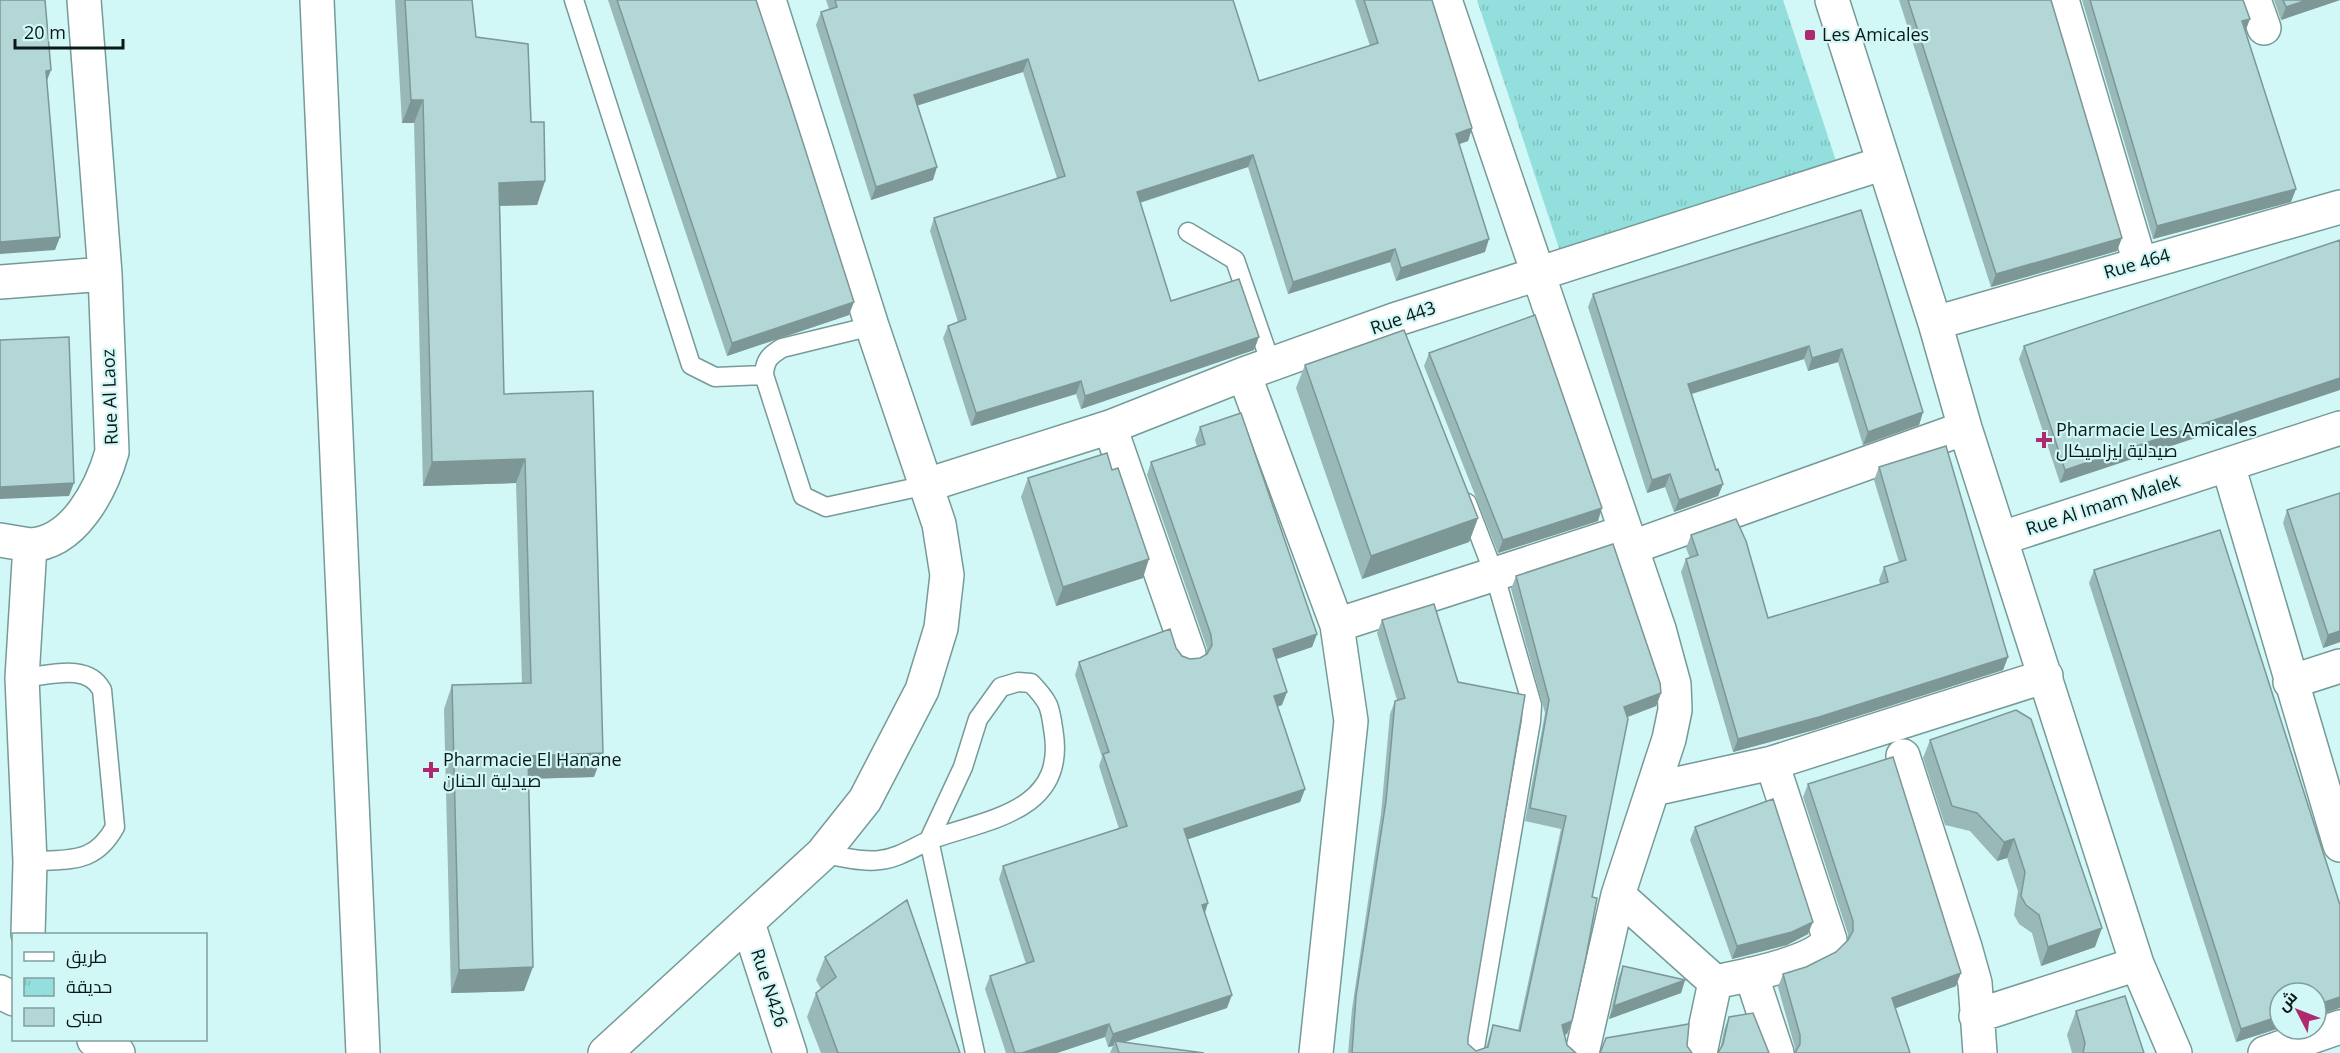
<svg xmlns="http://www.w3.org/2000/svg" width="2340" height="1053" font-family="'Open Sans',Cairo,sans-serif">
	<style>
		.park { fill: url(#park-tufts) }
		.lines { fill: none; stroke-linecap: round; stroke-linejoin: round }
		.lane-casing { stroke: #769a98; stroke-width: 21 }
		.street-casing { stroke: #769a98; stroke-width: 36 }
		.secondary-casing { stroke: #769a98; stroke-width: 36 }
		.lane { stroke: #fff; stroke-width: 18 }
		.street { stroke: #fff; stroke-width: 33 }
		.secondary { stroke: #fff; stroke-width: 33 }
		.wall { fill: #99b9b8 }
		.shaded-wall { fill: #7d9696 }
		.building { fill: #b2d7d6; stroke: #7d9696; stroke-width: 1.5 }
		.poi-dot { fill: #af296f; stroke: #d1f7f6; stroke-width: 2 }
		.labels { text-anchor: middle; stroke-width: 4.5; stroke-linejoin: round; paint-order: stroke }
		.poi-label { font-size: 18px; fill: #0a1918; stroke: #d1f7f6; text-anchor: start }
		.street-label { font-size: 18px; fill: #0a1918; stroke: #d1f7f6 }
	</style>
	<defs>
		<pattern id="park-tufts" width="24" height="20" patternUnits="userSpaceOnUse" patternTransform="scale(1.5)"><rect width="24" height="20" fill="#92dfdd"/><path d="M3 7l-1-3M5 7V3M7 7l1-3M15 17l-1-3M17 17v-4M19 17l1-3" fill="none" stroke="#7dbfbd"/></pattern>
	</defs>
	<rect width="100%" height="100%" fill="#d1f7f6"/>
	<path class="park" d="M1477,0H1783L1836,161L1560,251Z"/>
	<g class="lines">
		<g class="lane-casing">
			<path id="lane" d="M574,0L691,365L715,377L764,375
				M1188,232L1235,260L1271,364
				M872,326L782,348C769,356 765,360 764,375L803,496L826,507L927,485
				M1467,503L1495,576L1532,705L1531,721L1474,1053
				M22,678C48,676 87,662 102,690L115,827C94,865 70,858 30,862
				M822,854C840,856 863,863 880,860C900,858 917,845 935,838C991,819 1064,810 1054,735C1050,707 1051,704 1031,683L1018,682L1001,687L978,719L963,767L929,840L975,1053"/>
		</g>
		<g class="street-casing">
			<path id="street" d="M1445,0L1659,629L1674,684L1675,710L1669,739L1618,895L1582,1053
				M1832,0L1935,323L1965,428L2137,964L2175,1053
				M2062,0L2140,263
				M2254,0L2264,28
				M0,282L105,274
				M1935,323L2340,207
				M1244,374L1337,625L1351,721L1316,1053
				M1110,427L1189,654
				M2228,465L2340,845
				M927,485L1110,427L1244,374L1394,320L1884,163
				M2002,538L2340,428
				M0,540L30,545
				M1630,548L1965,428
				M1337,625L1625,532
				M2290,682L2340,666
				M1903,756L1965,947L1975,983L1980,1053
				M1654,789L1772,763L2046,676
				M1618,895L1715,982
				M748,923L790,1053
				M28,934L30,862L22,678L30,545C74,543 101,490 112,452L105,274L84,0
				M1751,974L1777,1053
				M0,992L14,999
				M1976,1016L2137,964
				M94,1040L118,1053
				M605,1053L822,854L865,800L922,690L941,628L947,575L939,524L872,326L769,0
				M1700,1053L1715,982C1743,976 1814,964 1830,940L1772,763
				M2265,1053L2340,1027"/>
		</g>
		<g class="secondary-casing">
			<path id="secondary" d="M317,0L363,1053"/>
		</g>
		<use href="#lane" class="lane"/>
		<use href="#street" class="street"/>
		<use href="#secondary" class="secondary"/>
	</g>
	<path class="wall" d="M395,0H472L476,37L531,122L545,181L537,205L500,206L504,394L593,391L594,777L529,779L524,991L451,993L444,709L452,685L522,683L516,483L423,486L414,123H402Z
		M608,0H756L849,315L727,356Z
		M826,0H1233L1259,81L1370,46L1355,0H1432L1472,128L1468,141L1459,144L1485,252L1396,281L1390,262L1288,294L1248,167L1140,203L1171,301L1254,350L1081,409L1076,394L971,426L943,338L948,326L958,322L930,231L934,218L1057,178L1023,72L918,105L933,180L871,200L816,25L821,12L829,9Z
		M1899,0H2051L2117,251L1991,287Z
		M2082,0H2243L2246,32L2291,202L2153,239Z
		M2274,0H2340L2281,20Z
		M1861,210L1923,412L1919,425L1863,445L1838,362L1808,371L1804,359L1692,394L1716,470L1723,484L1718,496L1674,512L1665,487L1647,493L1588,307L1593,294Z
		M2340,240L2060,483L2019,359L2024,346Z
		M1429,353L1598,521L1498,553L1424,366Z
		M1305,365L1478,518L1469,542L1362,579L1296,388Z
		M1200,427L1317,634L1312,647L1276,659L1282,705L1278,706L1305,789L1300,802L1188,839L1227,1008L1123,1042L1204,1053H1110L1113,1046L1108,1047L1105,1037L1057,1053H1006L985,989L990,976L1026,964L999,879L1003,866L1119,829L1099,766L1102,757L1075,675L1079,662L1176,648L1182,656L1190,659L1200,658L1207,654V648L1147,475L1151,462L1197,447L1195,440Z
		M1879,467L2008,657L2003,670L1814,730L1733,752L1681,572L1686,559L1690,558L1686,548L1691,535L1768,618L1880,584L1879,580L1884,567L1899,562L1874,480Z
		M1028,478L1143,578L1056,606L1021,497Z
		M2287,510L2340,642L2323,648L2283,523Z
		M2094,570L2280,993V1028L2236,1042L2089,583Z
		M1516,576L1661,693L1656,706L1628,717L1592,897L1572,1021L1567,1034L1565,1035L1567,1045L1576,1053H1348L1352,1009L1381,814L1390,714L1395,701L1397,700L1377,633L1382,620L1434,604L1468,1044L1476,1051L1486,1047L1493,1025L1518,1030L1561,829L1525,821L1545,713L1511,589Z
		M2016,710L2095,947L2041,966L2032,933L2019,924L2014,915L2018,891L2007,858L1997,861L1970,831L1945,825L1923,758L1930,740Z
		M1808,784L1956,986L1896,1008L1795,1053V1048L1778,987L1783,974L1806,967L1836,952L1848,940V934L1803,797Z
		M1695,827L1808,934L1787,945L1732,959L1690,840Z
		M825,957L960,1053H821L807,1017L816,993L821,989L816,980Z
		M1623,966L1685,980L1681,993L1609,1019L1618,979Z
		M2076,1011L2144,1053H2072L2067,1035Z
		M1729,1017L1769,1053L1720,1050L1724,1030Z"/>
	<path class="shaded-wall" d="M2307,0H2340L2281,20L2286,7Z
		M2250,19L2245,32L2242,21Z
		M1028,59L1023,72L910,108L914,95Z
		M51,70L46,83V71Z
		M411,100H423L414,123H402Z
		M1472,128L1468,141L1451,147L1456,134Z
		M1253,155L1248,167L1132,205L1137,192Z
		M937,167L933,180L871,200L876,187Z
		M545,181L537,205L490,206L499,183Z
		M2296,189L2291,202L2153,239L2157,226Z
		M60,237L55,250L0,254V242Z
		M2122,238L2117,251L1991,287L1996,274Z
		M1489,239L1485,252L1396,281L1401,268Z
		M1395,249L1390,262L1288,294L1293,282Z
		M854,302L849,315L727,356L732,343Z
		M1259,337L1254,350L1081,409L1085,396Z
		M1809,346L1804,359L1684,396L1688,384Z
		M1842,349L1838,362L1808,371L1812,358Z
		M2340,378V390L2060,483L2065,470Z
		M1081,381L1076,394L971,426L976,413Z
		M1923,412L1919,425L1863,445L1868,432Z
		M525,459L516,483L423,486L432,462Z
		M1670,474L1665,487L1647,493L1652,480Z
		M74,483L69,496L0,499V487Z
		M1723,484L1718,496L1674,512L1679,500Z
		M1602,508L1598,521L1498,553L1503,540Z
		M1478,518L1469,542L1362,579L1371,556Z
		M1149,559L1143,578L1056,606L1063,587Z
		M2340,631V642L2323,648L2328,635Z
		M1317,634L1312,647L1268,662L1273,649Z
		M2008,657L2003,670L1814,730L1733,752L1738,739Z
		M1287,692L1282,705L1270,709L1274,696Z
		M1661,693L1656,706L1619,720L1624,707Z
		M603,753L594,777L519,779L528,756Z
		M1305,789L1300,802L1180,842L1184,829Z
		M2014,839L2007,858L1997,861L2004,842Z
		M1208,903L1204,916L1202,905Z
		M1813,922L1808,934L1787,945L1732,959L1737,946Z
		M2102,928L2095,947L2041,966L2048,947Z
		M533,967L524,991L451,993L459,970Z
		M1961,973L1956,986L1888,1011L1892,998Z
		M1685,980L1681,993L1609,1019L1614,1006Z
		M1232,995L1227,1008L1116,1045L1115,1041L1113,1046L1108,1047L1113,1034Z
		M2340,997V1008L2316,1016V1005Z
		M2280,1016V1028L2236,1042L2241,1029Z
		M1572,1021L1567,1034L1557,1038L1562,1025Z
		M1109,1024L1105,1037L1057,1053H1022Z"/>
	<path class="building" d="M0,0H45L51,70L46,71L60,237L0,242Z
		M405,0H472L476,37L528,44L531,122H544L545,181L499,183L504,394L593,391L603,753L528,756L533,967L459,970L452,685L531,683L525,459L432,462L423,100H411Z
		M617,0H756L789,99L854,302L732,343Z
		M835,0H1233L1259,81L1378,43L1364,0H1432L1472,128L1456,134L1489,239L1401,268L1395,249L1293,282L1253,155L1137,192L1171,301L1239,279L1259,337L1085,396L1081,381L976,413L948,326L966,319L934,218L1065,176L1028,59L914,95L937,167L876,187L821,12L837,7Z
		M1908,0H2051L2122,238L1996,274Z
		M2090,0H2243L2250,19L2242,21L2296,189L2157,226Z
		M2283,0H2307L2286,7Z
		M1861,210L1923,412L1868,432L1842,349L1812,358L1809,346L1688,384L1716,470L1718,469L1723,484L1679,500L1670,474L1652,480L1593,294Z
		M2340,240V378L2065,470L2024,346Z
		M1535,315L1602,508L1503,540L1429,353Z
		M1404,330L1478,518L1371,556L1305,365Z
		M69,337L74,483L0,487V340Z
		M1241,413L1317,634L1273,649L1287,692L1274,696L1305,789L1184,829L1208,903L1202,905L1232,995L1113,1034L1109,1024L1022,1053H1015L990,976L1034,961L1003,866L1127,826L1103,754L1109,752L1079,662L1170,629L1176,648L1182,656L1190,659L1200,658L1207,654L1212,645L1211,635L1151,462L1205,444L1200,427Z
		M1946,446L2008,657L1819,717L1738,739L1686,559L1698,555L1691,535L1736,519L1746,541L1768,618L1888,582L1884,567L1906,560L1879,467Z
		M1107,453L1112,470L1118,468L1149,559L1063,587L1028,478Z
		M2340,493V631L2328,635L2287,510Z
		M2220,530L2340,905V997L2316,1005V993H2280V1016L2241,1029L2094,570Z
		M1613,544L1660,683L1661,693L1624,707L1628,719L1592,897L1597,898L1586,957L1572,1021L1562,1025L1567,1045L1576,1053H1352L1356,996L1386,801L1395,701L1405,698L1382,620L1434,604L1458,682L1525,695L1468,1038V1044L1476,1051L1488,1047L1493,1025L1520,1031L1566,816L1530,808L1549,700L1516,576Z
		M2016,710L2031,719L2102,928L2048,947L2039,915L2026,905L2021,896L2025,872L2014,839L2004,842L1977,813L1952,806L1930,740Z
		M1893,757L1961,973L1892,998L1910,1053H1795L1800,1044V1035L1783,974L1806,967L1836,952L1848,940L1853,931V921L1808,784Z
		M1773,799L1813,922L1792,932L1737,946L1695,827Z
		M907,900L960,1053H838L816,993L836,977L825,957Z
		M1623,966L1685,980L1614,1006Z
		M2125,996L2144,1053H2083L2085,1043L2076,1011Z
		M1753,1013L1769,1053H1718L1723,1044L1729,1017Z
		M1689,1024L1687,1046L1692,1053H1600L1606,1038Z
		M1115,1041L1204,1053H1119Z"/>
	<g class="poi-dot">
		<rect x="1804" y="29" width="12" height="12" rx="3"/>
		<path d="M2041 431h6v6h6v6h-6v6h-6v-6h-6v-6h6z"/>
		<path d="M428 761h6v6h6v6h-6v6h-6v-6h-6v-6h6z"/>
	</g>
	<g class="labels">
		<g class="poi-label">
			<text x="1822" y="41">Les Amicales</text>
			<text x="2056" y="436">Pharmacie Les Amicales<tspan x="2056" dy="21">صيدلية ليزاميكال</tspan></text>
			<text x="443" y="766">Pharmacie El Hanane<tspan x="443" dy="21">صيدلية الحنان</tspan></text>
		</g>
		<g class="street-label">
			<text transform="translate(2137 264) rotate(-16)" y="6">Rue 464</text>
			<text transform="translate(1403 318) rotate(-19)" y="6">Rue 443</text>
			<text transform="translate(110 397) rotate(-92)" y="6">Rue Al Laoz</text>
			<text transform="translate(2103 505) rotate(-18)" y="6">Rue Al Imam Malek</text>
			<text transform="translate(769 988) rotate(72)" y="6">Rue N426</text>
		</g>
	</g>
	<rect x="12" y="933" width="195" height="108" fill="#d1f7f6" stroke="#819e9d" stroke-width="1.5"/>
	<rect x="24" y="952" width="30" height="9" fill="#ffffff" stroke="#819e9d" stroke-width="1.5"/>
	<text x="66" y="963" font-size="18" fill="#0a1918">طريق</text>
	<rect x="24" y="978" width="30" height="18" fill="url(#park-tufts)" stroke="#819e9d" stroke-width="1.5"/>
	<text x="66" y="993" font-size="18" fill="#0a1918">حديقة</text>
	<rect x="24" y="1008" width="30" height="18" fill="#b2d7d6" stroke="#819e9d" stroke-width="1.5"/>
	<text x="66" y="1023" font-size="18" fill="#0a1918">مبنى</text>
	<g transform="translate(2298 1011) rotate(312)"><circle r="28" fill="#d1f7f6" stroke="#819e9d" stroke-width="1.5"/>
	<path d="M0-4.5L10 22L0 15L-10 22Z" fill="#af296f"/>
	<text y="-9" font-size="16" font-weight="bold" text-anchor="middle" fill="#0a1918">ش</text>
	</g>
	<path d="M15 39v9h108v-9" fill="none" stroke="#0a1918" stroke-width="3"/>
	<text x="24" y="39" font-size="18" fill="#0a1918" stroke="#d1f7f6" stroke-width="4.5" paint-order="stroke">20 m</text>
</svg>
